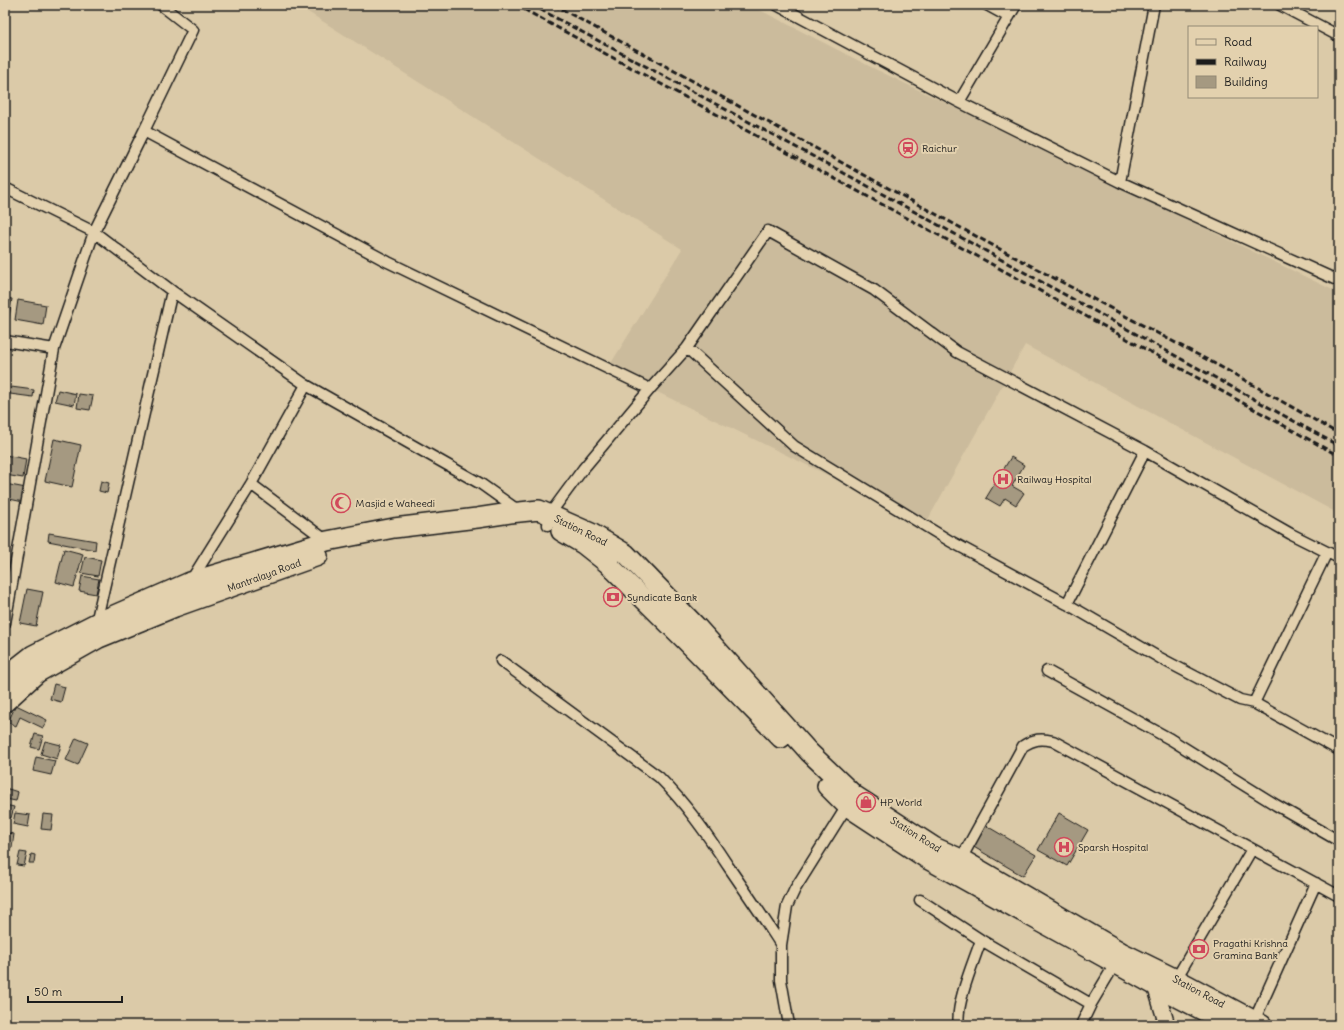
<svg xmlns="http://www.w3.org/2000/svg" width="1344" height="1030" font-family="Delius,'LXGW WenKai TC',sans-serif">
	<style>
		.built { fill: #cbbb9c }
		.building { fill: #a59981; stroke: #1c1c1c }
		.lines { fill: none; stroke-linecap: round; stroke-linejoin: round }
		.street-casing { stroke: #1c1c1c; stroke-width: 13 }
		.secondary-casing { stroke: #1c1c1c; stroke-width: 18 }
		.highway-casing { stroke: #1c1c1c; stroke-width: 22 }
		.street { stroke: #e3d1ae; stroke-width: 10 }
		.secondary { stroke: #e3d1ae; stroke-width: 15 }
		.highway { stroke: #e3d1ae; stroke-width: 19 }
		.rail { stroke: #1c1c1c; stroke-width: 3; stroke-dasharray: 6 3; stroke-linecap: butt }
		.labels { text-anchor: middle; stroke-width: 4; stroke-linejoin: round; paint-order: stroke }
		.poi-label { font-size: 10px; fill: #1c1c1c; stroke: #e3d1ae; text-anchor: start }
		.street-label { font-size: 10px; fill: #1c1c1c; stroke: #e3d1ae }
	</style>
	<rect width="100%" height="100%" fill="#dbcaa8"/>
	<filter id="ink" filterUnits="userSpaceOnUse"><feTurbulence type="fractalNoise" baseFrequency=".025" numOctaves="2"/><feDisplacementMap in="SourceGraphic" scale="8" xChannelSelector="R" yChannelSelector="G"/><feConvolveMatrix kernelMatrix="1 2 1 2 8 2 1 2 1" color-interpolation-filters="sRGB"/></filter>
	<g filter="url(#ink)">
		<path class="built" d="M297,5H750L873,68L1339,293V514L1025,345L926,523L608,368L682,249Z"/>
		<path class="building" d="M5,298L12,299L8,322L5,321Z
			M18,300L46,305L43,325L15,320Z
			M11,387L34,390L33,397L10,394Z
			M58,390L76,394L74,405L55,401Z
			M79,394L93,396L90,410L77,408Z
			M54,439L81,445L72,487L45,481Z
			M5,455L26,459L23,478L5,475Z
			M1011,457L1024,465L1012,486L1024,493L1016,505L1005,498L1000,506L986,498Z
			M101,481L109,483L107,493L99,491Z
			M5,484L26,488L23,502L5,498Z
			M49,533L96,541L95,550L48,541Z
			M64,549L83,554L74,587L56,582Z
			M85,557L101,560L98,576L81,573Z
			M82,576L99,579L96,594L79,591Z
			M27,589L43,592L36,626L20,623Z
			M54,684L65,687L61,702L50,699Z
			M16,705L47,720L43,728L20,717L16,726L8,722Z
			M35,734L43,736L39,749L31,747Z
			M76,738L88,743L78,765L66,760Z
			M45,741L61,745L57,759L41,754Z
			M36,757L55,761L51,775L33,771Z
			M5,788L18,792L16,801L5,799Z
			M5,805L14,807L11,818L5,817Z
			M15,813L30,815L28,827L13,824Z
			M1059,813L1088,830L1067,866L1038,850Z
			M43,814L53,815L51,830L41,829Z
			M985,825L1036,855L1023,876L972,846Z
			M7,833L14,834L12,848L5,847Z
			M20,852L27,853L24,866L17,865Z
			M5,853L9,854L5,873Z
			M31,854L35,855L34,863H29Z"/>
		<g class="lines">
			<g class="street-casing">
				<path id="street" d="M777,5L959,102L1120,182L1339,281
					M987,5L1009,17
					M1280,5L1339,36
					M959,102L1016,5
					M144,131L193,30L161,5
					M1120,182L1154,5
					M5,188L94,232L172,291L306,385L481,484L519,511
					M5,341L54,349L94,232L144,131L388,262L650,389
					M687,348L794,446L950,541L1067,604L1160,658L1240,700L1254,703L1339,750
					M251,484L327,541
					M548,525L549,515L583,469L650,389L687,348L768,231L874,290L957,352L1145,451L1291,534L1339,558
					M190,582L251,484L306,385
					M1067,604L1145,451
					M5,623L54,349
					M96,623L172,291
					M501,661L659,777C686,804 707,834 728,866C746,892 764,918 781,945
					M1047,671L1170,739L1276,805L1339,841
					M1254,703L1327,552
					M961,859L1023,746C1034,739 1041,738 1053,741L1339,896
					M920,900L981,940L1091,1004L1115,964
					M1176,979L1252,849
					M1254,1021L1316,883
					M789,1025L781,980V945L787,906L795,889L847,806
					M959,1025C955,1005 974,961 981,940
					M1081,1025L1091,1004"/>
			</g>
			<g class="secondary-casing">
				<path id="secondary" d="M1153,979L1167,1025"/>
			</g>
			<g class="highway-casing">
				<path id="highway" d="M561,531L583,544L607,563L686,641L781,738
					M5,677L33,655L96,623L190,582L327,541L394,528L477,518L510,513L539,510L591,533L626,554L697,627L809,752L854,795L934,847L961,859L1121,952L1176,979L1262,1025
					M5,702L37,673L99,638L175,607L318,556
					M827,786L847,806L929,860L1156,986L1231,1025"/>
			</g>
			<use href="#street" class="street"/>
			<use href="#secondary" class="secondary"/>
			<use href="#highway" class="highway"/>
			<path class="rail" d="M516,5L986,261L1339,456
				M532,5L866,185L1339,446
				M554,5L994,246L1234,374L1339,434"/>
		</g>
	</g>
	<defs>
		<g id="station-ring" transform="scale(1)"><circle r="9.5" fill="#e3d1ae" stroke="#d1495b" stroke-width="1.5"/><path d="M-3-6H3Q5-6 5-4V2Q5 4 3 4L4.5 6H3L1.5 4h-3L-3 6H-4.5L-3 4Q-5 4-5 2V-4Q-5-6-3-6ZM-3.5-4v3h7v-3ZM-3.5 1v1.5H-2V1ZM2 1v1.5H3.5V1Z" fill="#d1495b"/></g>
		<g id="hospital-ring" transform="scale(1)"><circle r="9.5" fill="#e3d1ae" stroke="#d1495b" stroke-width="1.5"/><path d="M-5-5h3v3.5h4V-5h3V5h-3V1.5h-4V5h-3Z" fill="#d1495b"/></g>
		<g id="mosque-ring" transform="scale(1)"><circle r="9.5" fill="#e3d1ae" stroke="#d1495b" stroke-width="1.5"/><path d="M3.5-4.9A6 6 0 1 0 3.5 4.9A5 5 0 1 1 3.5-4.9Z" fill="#d1495b"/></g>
		<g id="bank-ring" transform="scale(1)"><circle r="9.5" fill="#e3d1ae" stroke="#d1495b" stroke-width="1.5"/><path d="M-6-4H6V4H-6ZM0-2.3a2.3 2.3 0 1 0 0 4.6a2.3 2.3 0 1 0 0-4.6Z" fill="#d1495b"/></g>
		<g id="shop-ring" transform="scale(1)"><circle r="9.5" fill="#e3d1ae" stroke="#d1495b" stroke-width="1.5"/><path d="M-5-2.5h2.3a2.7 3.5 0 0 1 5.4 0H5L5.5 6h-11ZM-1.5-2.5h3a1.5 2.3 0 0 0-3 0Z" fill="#d1495b"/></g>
	</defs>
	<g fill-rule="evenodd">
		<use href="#station-ring" x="908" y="148"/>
		<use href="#hospital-ring" x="1003" y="479"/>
		<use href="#mosque-ring" x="341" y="503"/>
		<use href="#bank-ring" x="613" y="597"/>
		<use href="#shop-ring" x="866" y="802"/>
		<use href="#hospital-ring" x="1064" y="847"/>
		<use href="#bank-ring" x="1199" y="949"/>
	</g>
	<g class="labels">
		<g class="poi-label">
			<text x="922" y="152">Raichur</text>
			<text x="1017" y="483">Railway Hospital</text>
			<text x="355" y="507">Ｍasjid e Waheedi</text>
			<text x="627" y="601">Syndicate Bank</text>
			<text x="880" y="806">HP World</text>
			<text x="1078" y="851">Sparsh Hospital</text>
			<text x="1213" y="947">Pragathi Krishna<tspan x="1213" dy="12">Gramina Bank</tspan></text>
		</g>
		<g class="street-label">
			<text transform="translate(581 530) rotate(26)" y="4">Station Road</text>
			<text transform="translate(264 575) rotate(-20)" y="4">Mantralaya Road</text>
			<text transform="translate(916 834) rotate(32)" y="4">Station Road</text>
			<text transform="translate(1199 991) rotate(28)" y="4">Station Road</text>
		</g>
	</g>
	<rect width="1344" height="1030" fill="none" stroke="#e3d1ae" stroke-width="20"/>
	<rect x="10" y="10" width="1324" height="1010" fill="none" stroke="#1c1c1c" stroke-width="1.5" filter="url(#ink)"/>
	<rect x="1188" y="26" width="130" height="72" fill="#e3d1ae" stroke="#938974"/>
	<rect x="1196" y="39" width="20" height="6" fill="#e3d1ae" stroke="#938974"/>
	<text x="1224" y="46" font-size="12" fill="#1c1c1c">Road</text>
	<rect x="1196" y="59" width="20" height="6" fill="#1c1c1c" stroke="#938974"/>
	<text x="1224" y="66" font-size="12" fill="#1c1c1c">Railway</text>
	<rect x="1196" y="76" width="20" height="12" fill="#a59981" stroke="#938974"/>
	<text x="1224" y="86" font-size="12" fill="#1c1c1c">Building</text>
	<path d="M28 996v6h94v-6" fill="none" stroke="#1c1c1c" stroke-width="2"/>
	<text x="34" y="996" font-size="12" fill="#1c1c1c" stroke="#e3d1ae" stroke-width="3" paint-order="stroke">50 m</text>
</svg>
